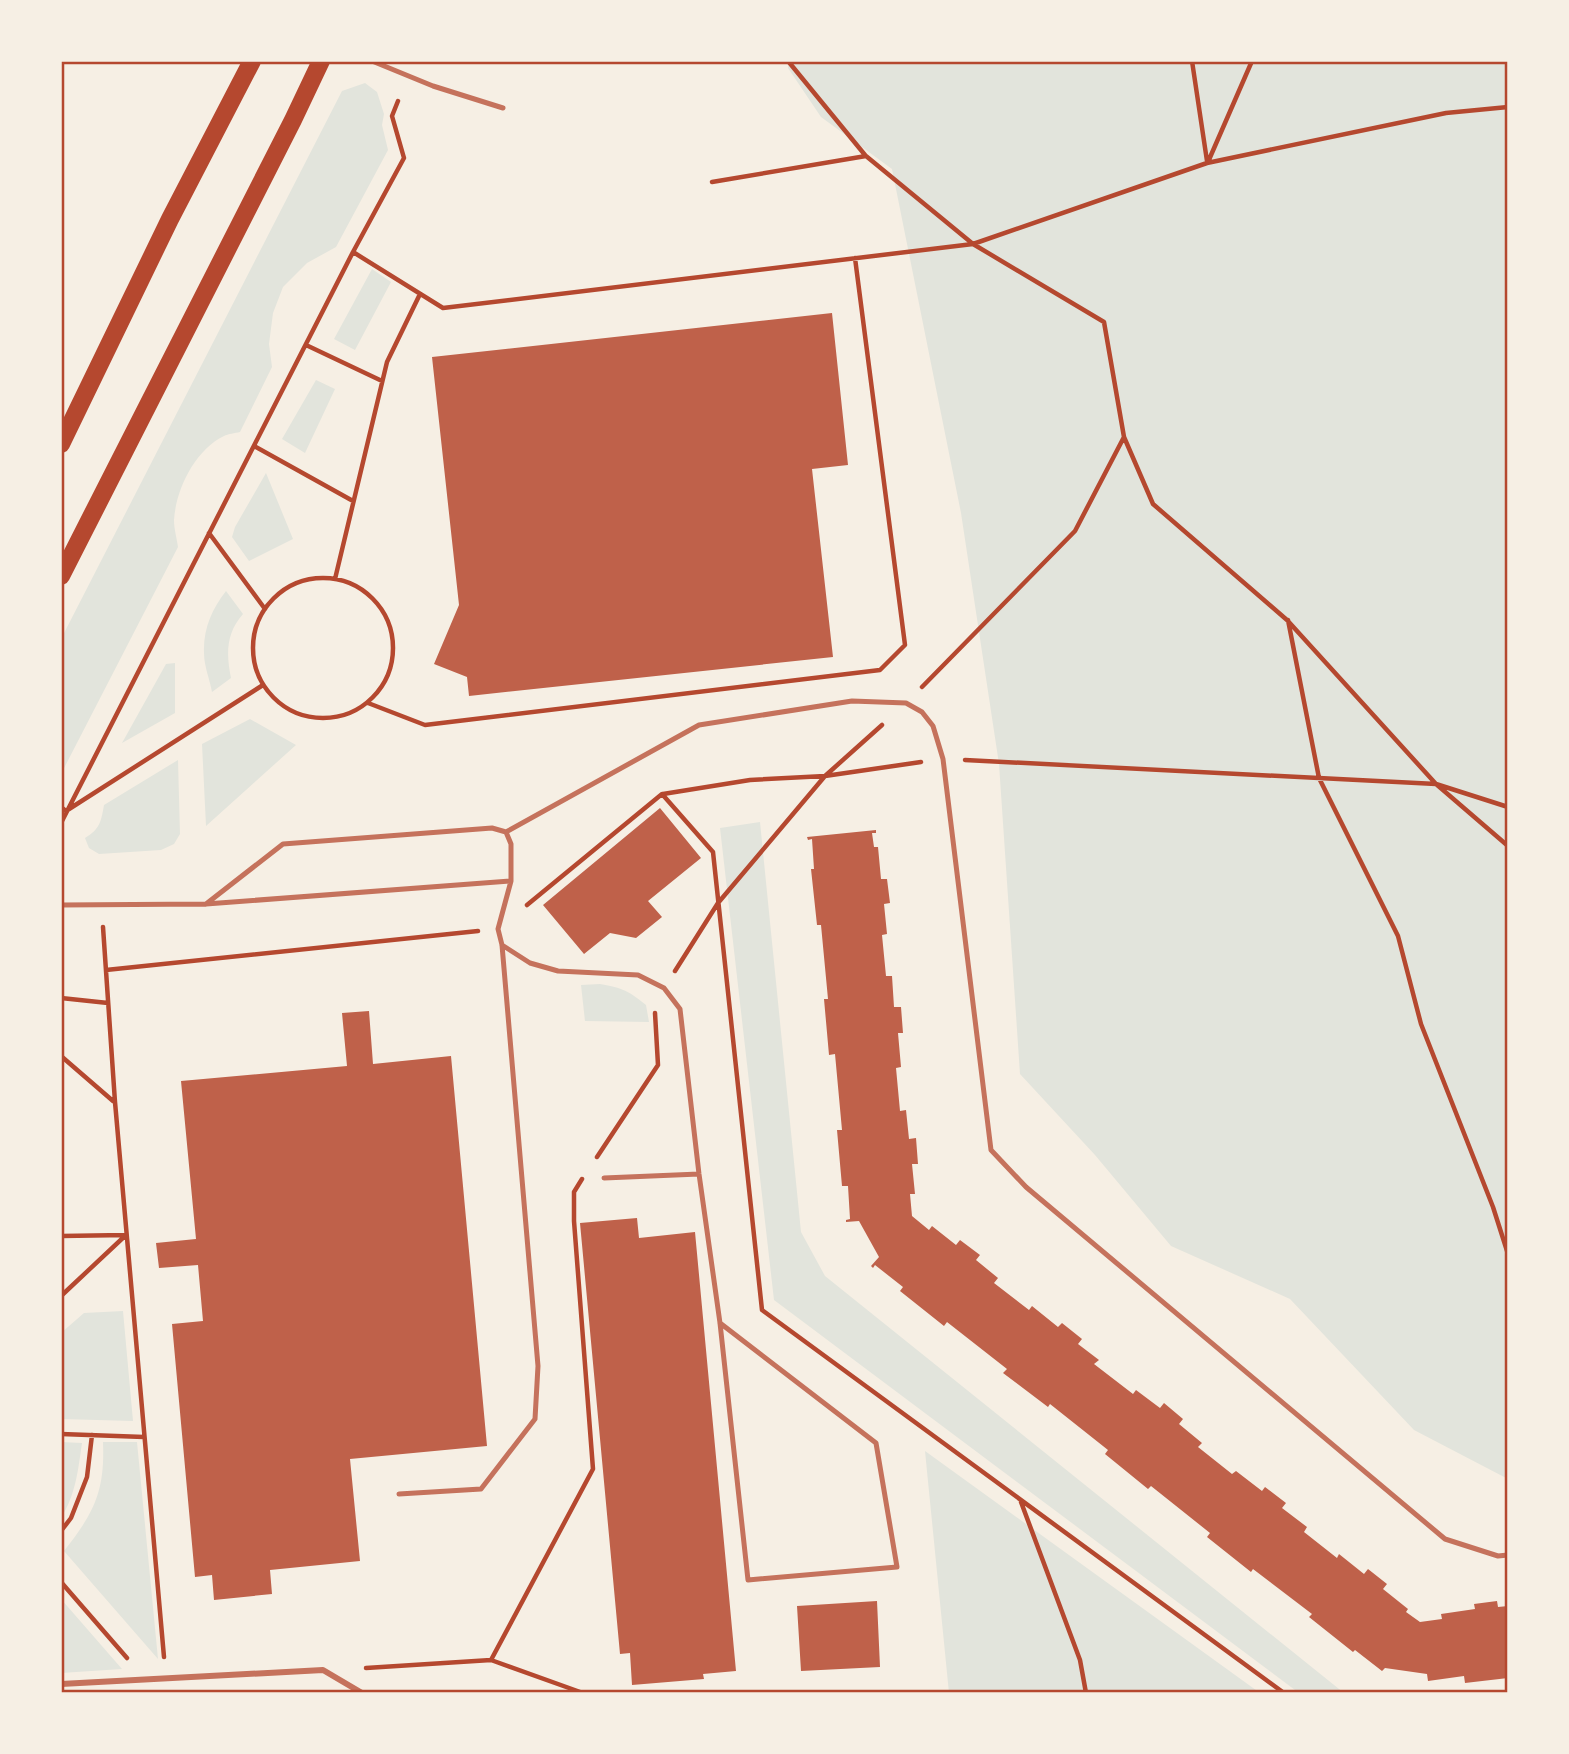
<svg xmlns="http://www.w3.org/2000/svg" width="1569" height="1754" font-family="'Roboto Condensed',sans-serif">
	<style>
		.green { fill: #e2e4dc }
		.building { fill: #bf614a }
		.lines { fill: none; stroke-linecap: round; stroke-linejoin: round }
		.path { stroke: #b5482f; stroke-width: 4.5 }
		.service { stroke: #c5725c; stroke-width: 5 }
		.pedestrian { stroke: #c5725c; stroke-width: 6 }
		.primary { stroke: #b5482f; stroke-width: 18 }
		.neatline { fill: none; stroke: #b5482f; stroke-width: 2.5 }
	</style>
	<rect width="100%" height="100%" fill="#f6efe4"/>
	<path class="green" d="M789,61H1508V1479L1414,1430L1290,1299L1171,1246L1095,1155L1020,1074L999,764L961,513L892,169L821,117L788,68Z
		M365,83L377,92L384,114L382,125L388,150L336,247L307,263L283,287L273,313L269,344L272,367L240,432C235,433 228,434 224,436C195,450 176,489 174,520C174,529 177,539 178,547L61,774V639L342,91Z
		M372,269L391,282L355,350L334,339Z
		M316,380L335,389L305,453L282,439Z
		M266,473L293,539L249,561L232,537L235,527Z
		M226,591L243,614C226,633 226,654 231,678L212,692C210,680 204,666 204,653C203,629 212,609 226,591Z
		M175,663V713L122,743L166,664Z
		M250,719L296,745L206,826L202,744Z
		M178,760L180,834L174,844L161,850L99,854L89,848L85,838C100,829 101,822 104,805Z
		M760,822L801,1232L825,1276L1344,1693H1299L774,1300L720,828Z
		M600,984C623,988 629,991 646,1005L649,1022L585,1021L581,985Z
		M123,1311L133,1421L61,1419V1333L84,1313Z
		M61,1442L82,1443C78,1470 76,1494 61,1518Z
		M103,1442H137L158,1659L64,1551C94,1513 105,1492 103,1442Z
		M925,1451L1260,1693H949Z
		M61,1599L122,1669L61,1673Z"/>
	<path class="building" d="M832,313L848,465L812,469L833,657L469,696L467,677L434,664L459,605L432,357Z
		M660,808L701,858L648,901L662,917L636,938L610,933L584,954L543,905Z
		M876,830V833H872L874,847H878L881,879H887L890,903L884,904L887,934L882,935L886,976H892L894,1007H901L903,1033H898L901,1067L896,1068L900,1111L906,1110L909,1139L916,1138L918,1164H912L915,1194H910L912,1216L929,1230L932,1226L956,1245L960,1240L980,1255L976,1260L998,1278L994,1283L1029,1310L1032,1306L1058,1327L1062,1323L1082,1339L1078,1344L1099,1360L1094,1364L1133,1394L1136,1390L1160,1408L1164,1403L1183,1419L1179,1424L1202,1443L1198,1447L1232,1474L1236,1471L1262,1491L1265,1487L1286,1503L1282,1508L1307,1527L1304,1532L1337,1558L1339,1554L1364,1574L1368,1569L1387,1584L1383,1589L1408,1609L1406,1612L1420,1622L1442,1619L1441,1614L1475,1609L1474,1604L1497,1601L1498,1607L1508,1606V1678L1465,1683L1464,1676L1428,1681L1427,1674L1385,1668L1382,1671L1355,1650L1353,1652L1309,1617L1312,1614L1253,1569L1251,1572L1207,1537L1210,1533L1151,1486L1148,1489L1105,1454L1108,1450L1050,1404L1048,1407L1003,1373L1007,1369L947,1322L944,1326L900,1291L903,1287L875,1265L873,1268L871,1266L879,1257L859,1221L846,1222V1220L850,1219L848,1186H842L837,1130H842L835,1054L829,1055L824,999H828L821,925H817L811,869H814L812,839L808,840L807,837Z
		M369,1011L373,1064L451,1056L487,1446L350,1459L360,1561L270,1570L272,1594L214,1600L212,1575L195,1577L172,1324L203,1321L198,1265L159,1268L156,1243L196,1239L181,1081L347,1066L342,1013Z
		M637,1218L639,1238L695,1232L736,1671L703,1674L704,1679L632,1685L630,1653L620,1654L580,1223Z
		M877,1601L880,1667L801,1671L797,1606Z"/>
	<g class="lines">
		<path class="path" d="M788,61L865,155
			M1192,61L1207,161
			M1208,162L1252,61
			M712,182L866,156L973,244L1104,322L1124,437L1153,504L1287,620L1436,784L1508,807
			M353,252L404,158L392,116L398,101
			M306,345L382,381
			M254,446L353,501
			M209,533L265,609
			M253 648a70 70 0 1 1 140 0a70 70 0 1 1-140 0Z
			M335,579L387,362L420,294
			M1288,620L1319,778L1398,936L1421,1024L1493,1207L1508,1254
			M922,687L1075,531L1124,437
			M368,703L425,725L880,670L905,645L855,258
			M965,760L1436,784L1508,846
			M663,794L750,780L825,776L921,762
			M61,807L66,811L263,685
			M61,823L353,252L443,308L973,244L1207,163L1446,113L1508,107
			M527,905L662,794L713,852L762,1310L1284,1693
			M103,927L115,1102L164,1657
			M106,970L478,931
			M675,971L718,903L825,776L882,725
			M61,998L108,1003
			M61,1056L113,1101
			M597,1157L658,1065L655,1013
			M61,1236L126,1235
			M61,1296L126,1235
			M61,1434L144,1437
			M1021,1502L1080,1660L1086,1693
			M61,1531L71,1518L87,1477L92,1435
			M61,1582L127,1658
			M491,1660L593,1469L574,1221V1192L582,1179
			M366,1668L491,1660L583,1693"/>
		<path class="service" d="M372,61L433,86L503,108
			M206,904L283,844L492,828L506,832L699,725L852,701L906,703L922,712L933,726L943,759L991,1150L1026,1187L1445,1539L1498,1556L1508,1555
			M61,905L206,904L511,881
			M502,945L530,963L558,971L638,975L664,988L680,1009L699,1174L720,1323L748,1580L897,1567L876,1443L720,1323
			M604,1178L699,1174
			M399,1494L481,1489L535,1419L538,1366L502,945L498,929L511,881V844L506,832"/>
		<path class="pedestrian" d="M61,1684L323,1670L362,1693"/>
		<path class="primary" d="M61,444L170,219L252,61
			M61,576L293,120L321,61"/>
	</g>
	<rect width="1569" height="1754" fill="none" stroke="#f6efe4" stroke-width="126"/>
	<rect x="63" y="63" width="1443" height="1628" class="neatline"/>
</svg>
